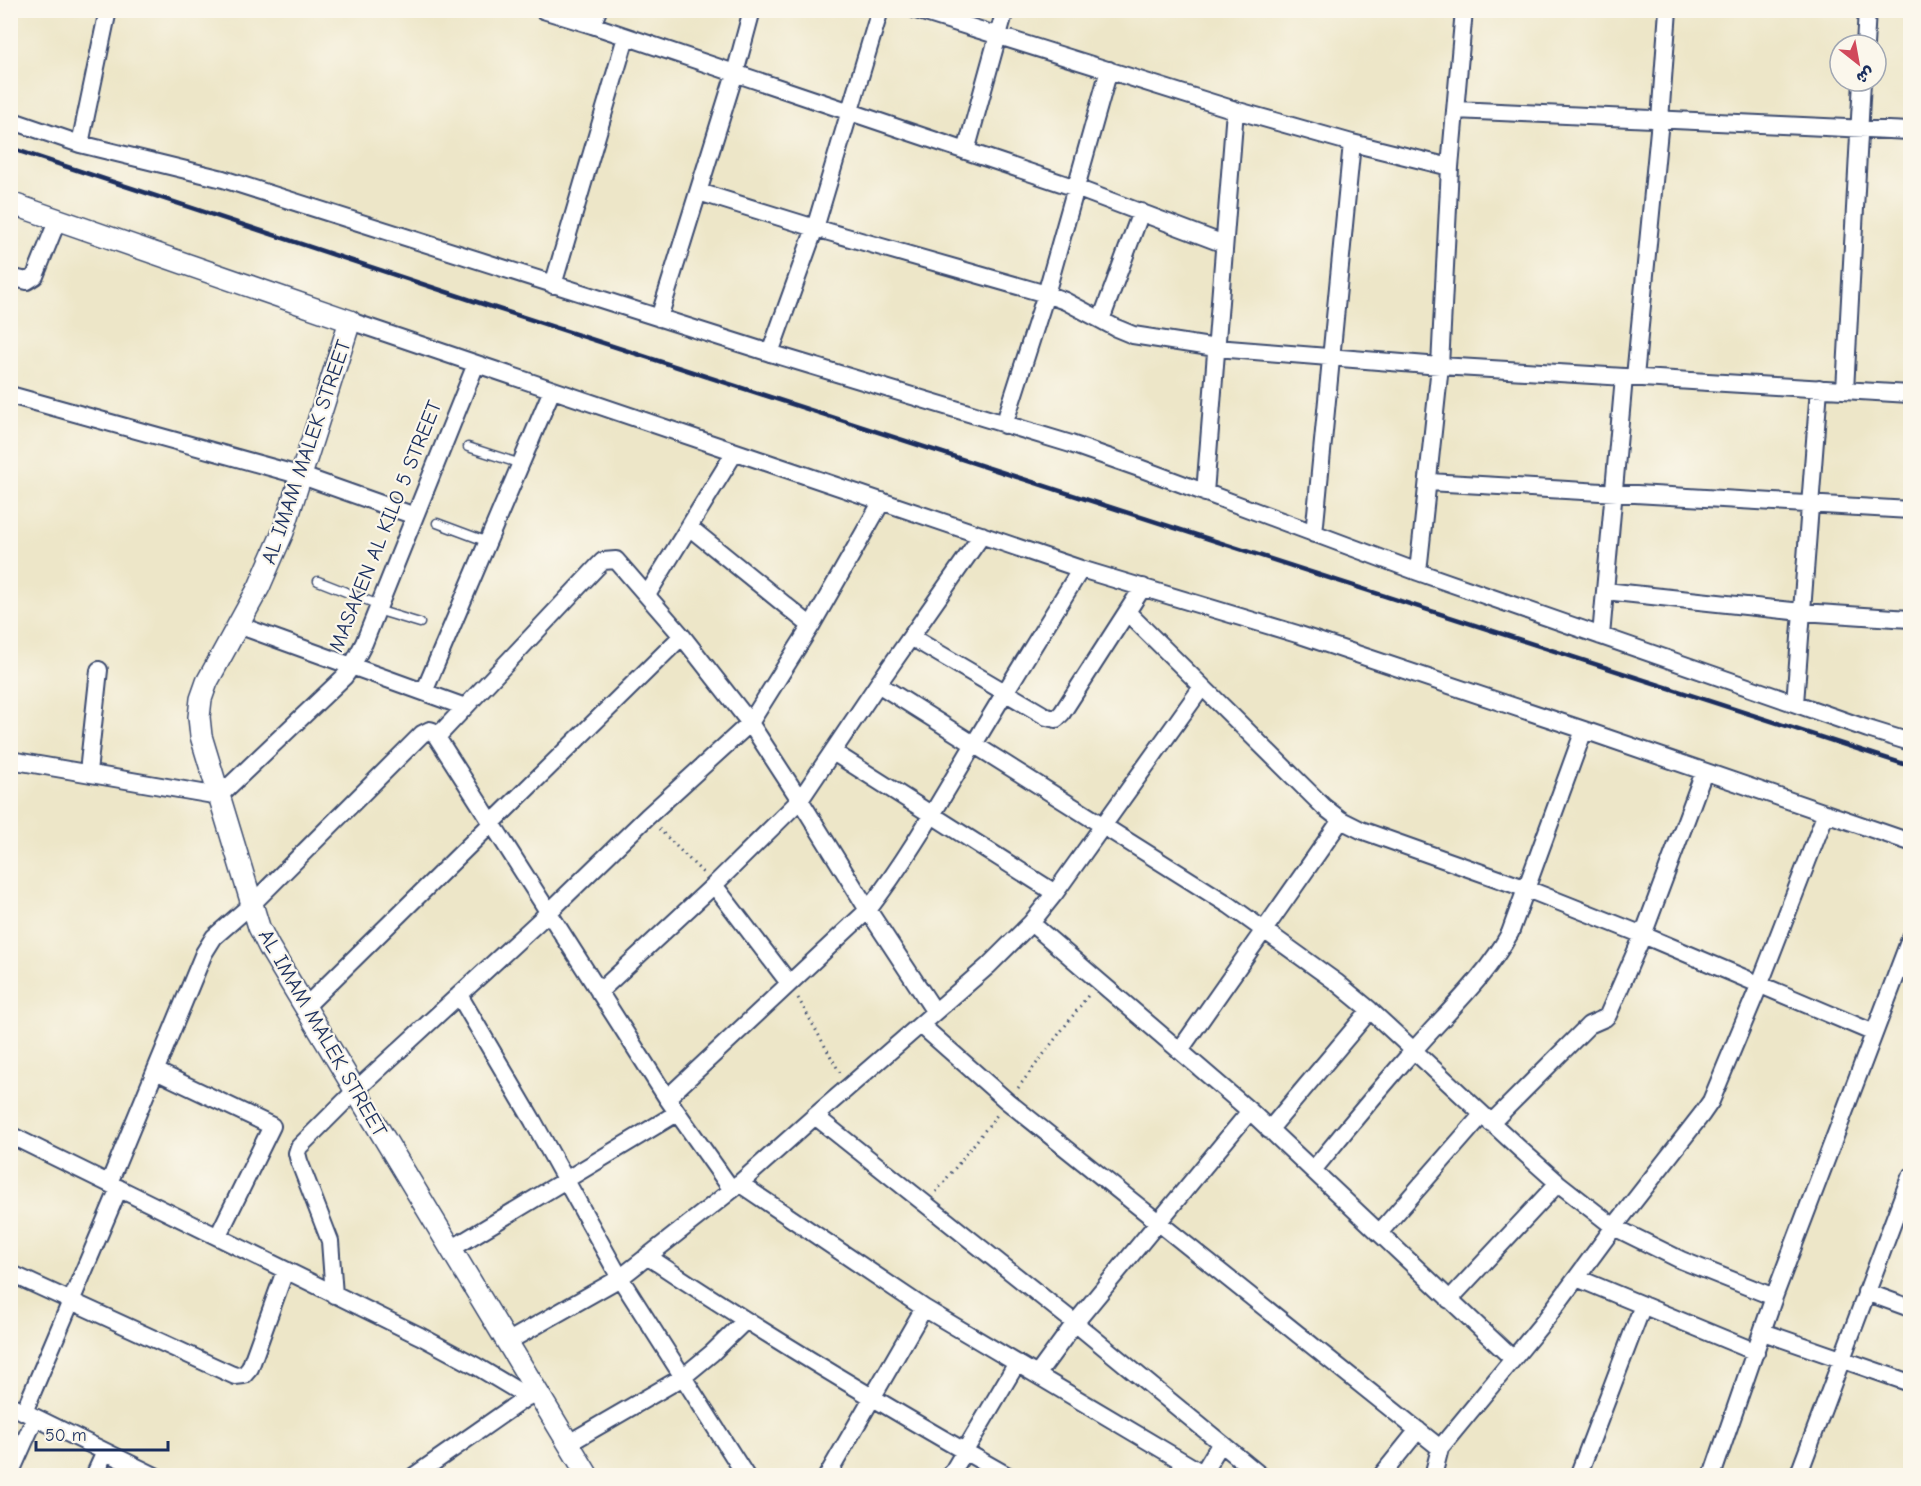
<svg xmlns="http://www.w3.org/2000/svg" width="1921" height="1486" font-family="'Comic Neue','Playpen Sans Arabic',sans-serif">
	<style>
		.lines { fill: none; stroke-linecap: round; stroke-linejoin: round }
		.service-casing { stroke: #3a4a6e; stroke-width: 11 }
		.minor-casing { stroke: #3a4a6e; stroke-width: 20 }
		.tertiary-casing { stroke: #3a4a6e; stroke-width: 24 }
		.path { stroke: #3a4a6e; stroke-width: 3; stroke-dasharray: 1.5 4.5; stroke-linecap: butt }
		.service { stroke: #fff; stroke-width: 8 }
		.minor { stroke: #fff; stroke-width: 16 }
		.tertiary { stroke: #fff; stroke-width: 21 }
		.rail { stroke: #1b2f5e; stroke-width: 4.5 }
		.labels { text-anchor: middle; stroke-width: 4.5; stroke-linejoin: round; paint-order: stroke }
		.street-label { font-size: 21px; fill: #1b2f5e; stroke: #fbf7ec }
	</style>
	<rect width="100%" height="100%" fill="#fbf7ec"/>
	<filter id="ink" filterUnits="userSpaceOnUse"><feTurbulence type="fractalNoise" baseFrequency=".0167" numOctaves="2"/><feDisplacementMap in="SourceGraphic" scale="12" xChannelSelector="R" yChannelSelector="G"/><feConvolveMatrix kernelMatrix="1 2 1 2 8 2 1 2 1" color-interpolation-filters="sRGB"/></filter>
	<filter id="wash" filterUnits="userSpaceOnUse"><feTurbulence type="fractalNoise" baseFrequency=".008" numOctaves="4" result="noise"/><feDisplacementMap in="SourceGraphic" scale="24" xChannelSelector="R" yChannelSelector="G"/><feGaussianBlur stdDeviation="1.35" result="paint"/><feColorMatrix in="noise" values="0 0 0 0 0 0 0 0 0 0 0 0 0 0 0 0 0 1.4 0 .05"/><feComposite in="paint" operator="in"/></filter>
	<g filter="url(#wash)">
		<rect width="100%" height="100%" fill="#ede6c8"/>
	</g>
	<g filter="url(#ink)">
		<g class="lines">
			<g class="service-casing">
				<path id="service" d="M468,447L521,464
					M437,523L488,542
					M318,581L379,605
					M377,610L420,623"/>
			</g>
			<g class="minor-casing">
				<path id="minor" d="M543,10L592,25L1076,188L1224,244
					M916,10L1235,110L1352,143L1450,167
					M592,25L598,10
					M1865,45L1867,10
					M1455,110L1910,131
					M10,120L80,144L223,179L770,353L1071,444L1142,469L1418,572L1868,729L1910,742
					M80,144L108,10
					M966,151L1005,10
					M699,192L815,228L1046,294L1065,301L1116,328L1133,335L1216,348L1440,366L1910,394
					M10,277L27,281L35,276L58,219
					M553,285L626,37
					M659,318L735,73L752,10
					M1101,320L1141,212
					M350,321L1081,569L1297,634L1584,730L1910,842
					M770,353L815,228L880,10
					M1635,377L1660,120L1668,10
					M1845,390L1862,81
					M10,395L302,476L415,516
					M1004,425L1046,294L1109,70
					M1429,482L1910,510
					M1205,493L1235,110
					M689,527L811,626
					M1314,534L1352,143
					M1418,572L1440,366L1450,167L1464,10
					M1605,591L1802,612L1910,619
					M647,595L735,452
					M1127,612L1324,807L1341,820L1361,830L1527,889L1643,935L1874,1033
					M238,625L465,707
					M1601,636L1624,377
					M911,637L1047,717L1056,719L1062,713L1143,587
					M878,684L1229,905L1336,982L1370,1010L1521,1150L1558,1183L1614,1227L1681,1260L1774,1297
					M424,692L552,390
					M1795,703L1819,388
					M437,737L597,567L603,561L616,560L682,636L750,723L800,800L868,910L935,1012
					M833,752L1055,893
					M10,760L219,796L344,677L352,666L364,643L476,364
					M88,772L99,670
					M714,885L789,983
					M1031,923L1250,1111L1513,1359
					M599,992L714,885L800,800L878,684L982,535
					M459,995L533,1121L620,1278L746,1476
					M306,1006L682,636
					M921,1025L1007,1101L1440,1448
					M1180,1050L1341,820
					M156,1071L272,1126L218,1236
					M667,1098L868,910C908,858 940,801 974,744C1009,685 1045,627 1081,569
					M815,1116L1075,1323L1261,1476
					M1491,1123L1589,1025L1605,1018L1608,1015L1643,935L1704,772
					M1269,1130L1370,1010
					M10,1135L420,1336L476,1366L528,1397
					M1313,1170C1346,1130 1379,1089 1414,1050C1447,1012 1486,977 1510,933L1584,730
					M109,1183L204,953L214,937L252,904L422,734L430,730L433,731L667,1098L732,1190
					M739,1183L924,1308L1202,1473
					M1379,1233L1482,1115
					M451,1249L677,1113
					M647,1256C765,1335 884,1406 1008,1476
					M10,1273L235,1376L244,1375L250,1368L285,1271
					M1577,1278L1756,1352
					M1866,1292L1910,1308
					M334,1295L330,1241L299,1161L297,1153L299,1147L355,1091L548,913L647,817L750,723L811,626L882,501
					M1449,1300L1558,1183
					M1763,1332L1910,1383
					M507,1342L620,1278L732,1190L815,1116L988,966L1031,923L1055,893L1202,687
					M1037,1375L1075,1323L1250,1111
					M10,1405L155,1476
					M24,1412L119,1188
					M569,1443L683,1377L712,1353L745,1321
					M10,1474L35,1418
					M94,1476L105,1452
					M414,1476L534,1392
					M827,1476L924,1308
					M950,1476L1017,1363
					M1201,1476L1221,1443
					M1381,1476L1418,1430
					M1433,1476L1440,1448L1546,1319L1614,1227L1702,1114L1711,1101L1759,986L1826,813
					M1578,1476L1643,1305
					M1712,1476L1774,1297L1910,939
					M1798,1476L1910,1177"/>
			</g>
			<g class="tertiary-casing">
				<path id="tertiary" d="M10,203L350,321L283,532L259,587L207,682L201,699L199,717L201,736L252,904L259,927L269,947L588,1476"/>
			</g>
			<path class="path" d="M659,829L703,873
				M798,998L840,1073
				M1018,1088L1090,993
				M936,1192L997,1115"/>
			<use href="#service" class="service"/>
			<use href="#minor" class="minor"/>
			<use href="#tertiary" class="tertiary"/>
			<path class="rail" d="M10,148L489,306L1910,766"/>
		</g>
	</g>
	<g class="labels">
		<g class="street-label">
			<text transform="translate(306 452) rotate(-71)" y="7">AL IMAM MALEK STREET</text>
			<text transform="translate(385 526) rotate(-68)" y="7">MASAKEN AL KILO 5 STREET</text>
			<text transform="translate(323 1033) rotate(60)" y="7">AL IMAM MALEK STREET</text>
		</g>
	</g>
	<rect width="1921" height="1486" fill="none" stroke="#fbf7ec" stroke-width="36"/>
	<g transform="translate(1858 63) rotate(149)"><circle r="28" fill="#fbf7ec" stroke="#a1a7b3" stroke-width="1.5"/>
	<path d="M0-4.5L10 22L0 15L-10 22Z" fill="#d1495b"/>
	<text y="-9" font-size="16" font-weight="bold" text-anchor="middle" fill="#1b2f5e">ش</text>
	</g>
	<path d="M36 1441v9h132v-9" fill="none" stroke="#1b2f5e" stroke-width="3"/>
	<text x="45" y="1441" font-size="18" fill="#1b2f5e" stroke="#fbf7ec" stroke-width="4.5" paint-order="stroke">50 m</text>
</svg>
